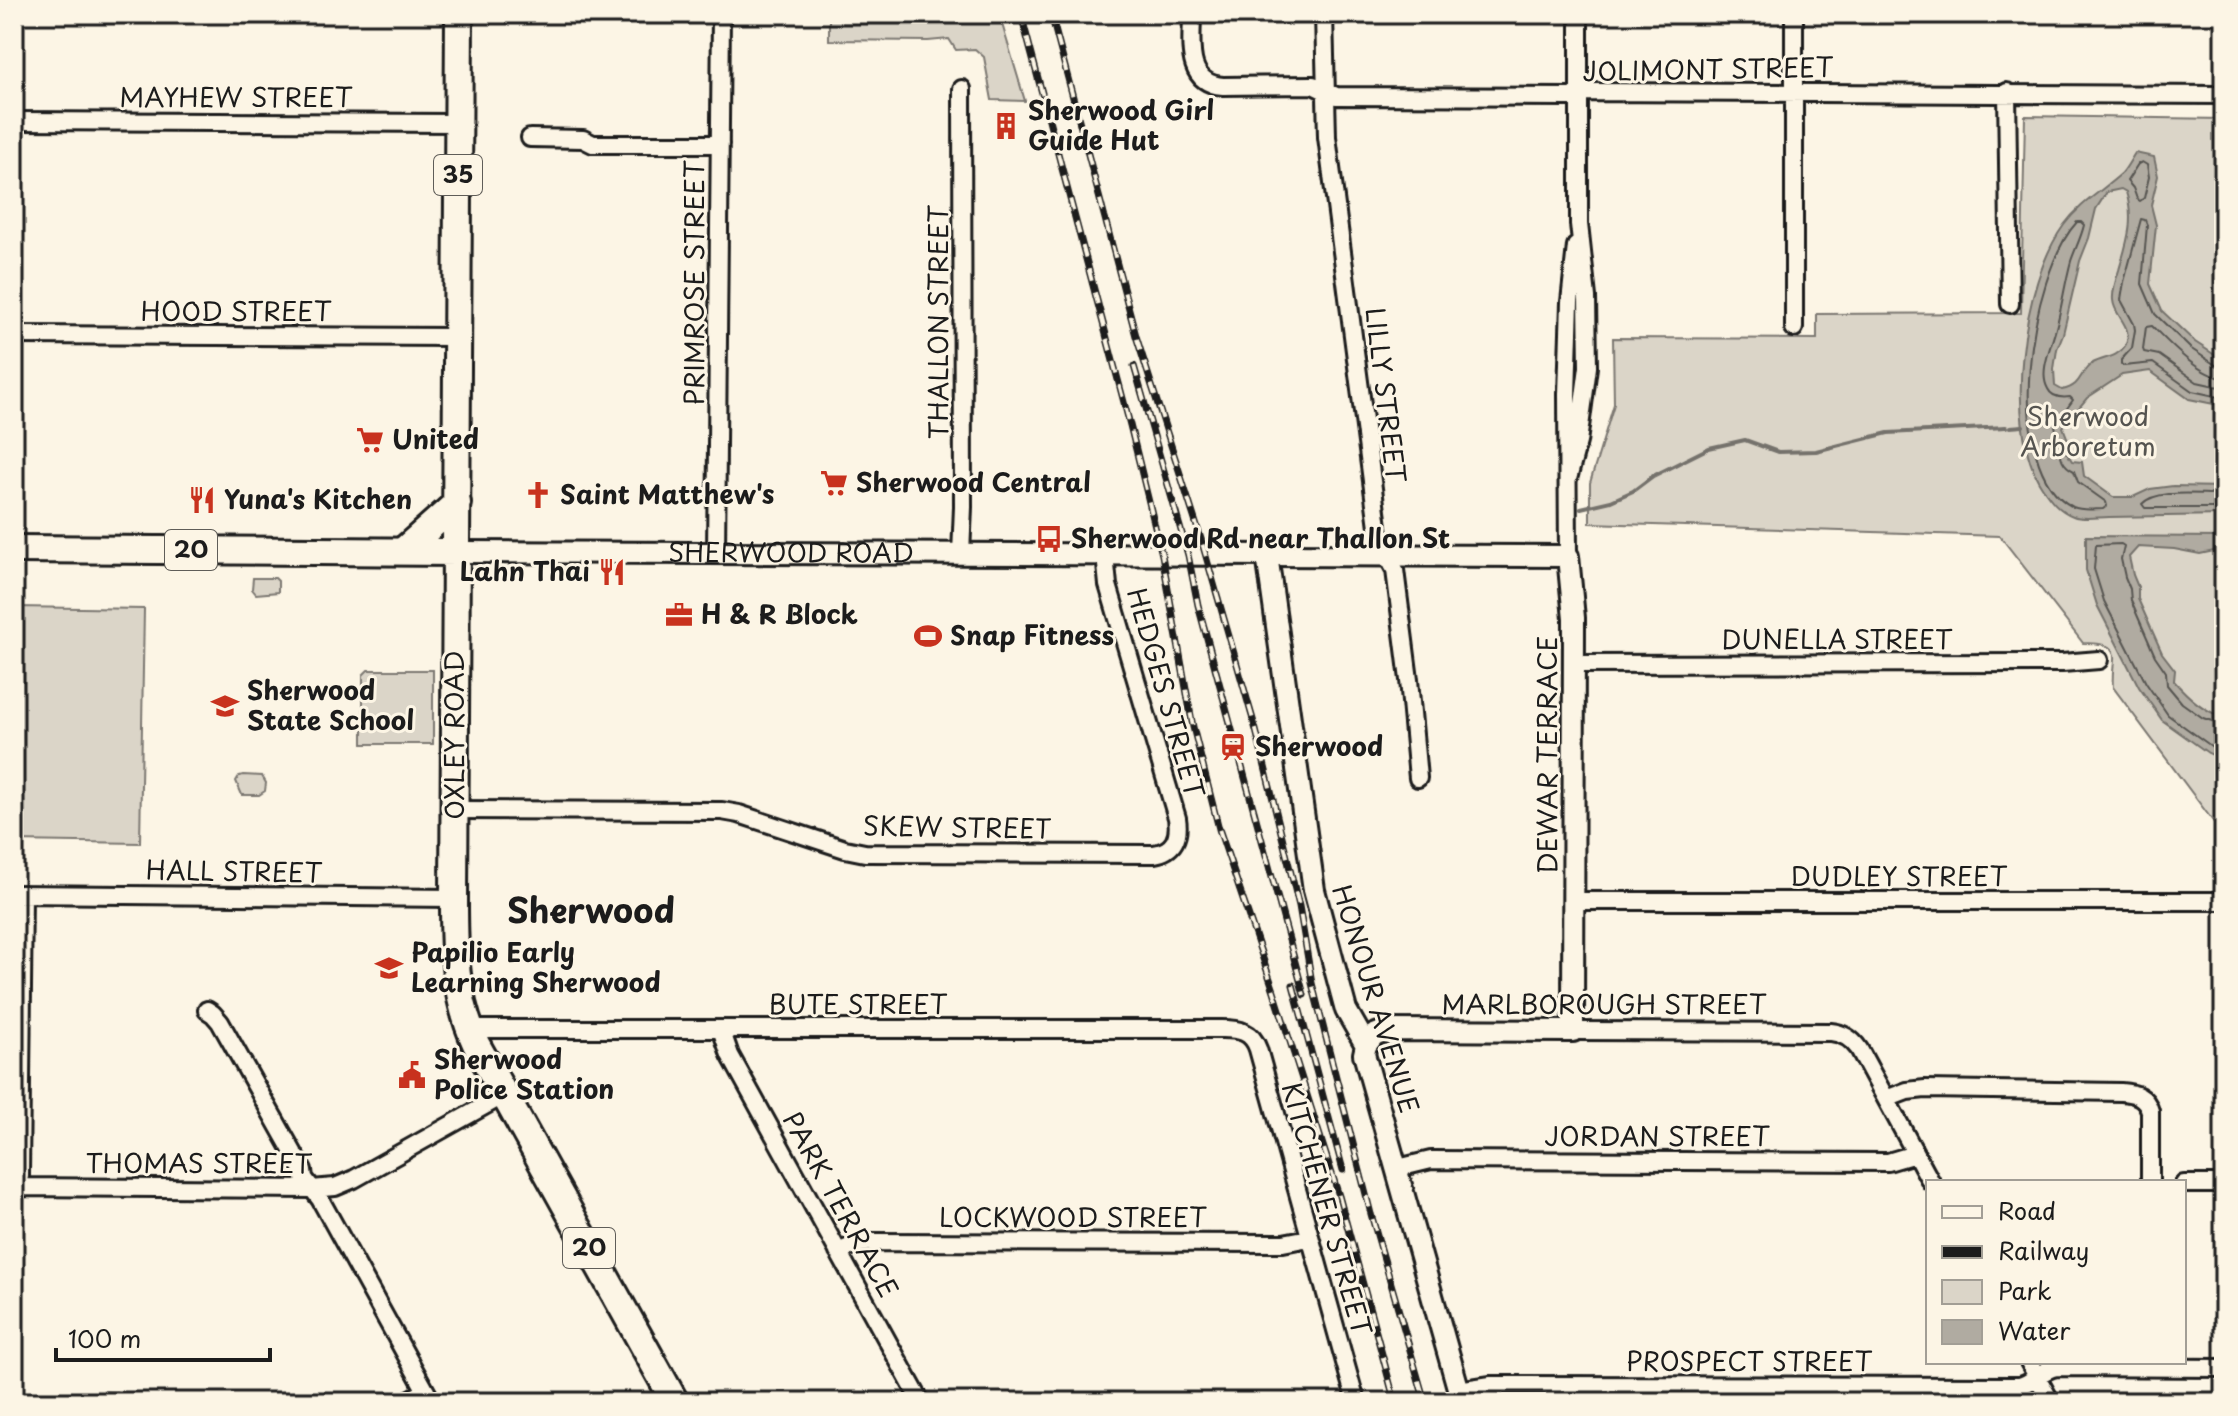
<svg xmlns="http://www.w3.org/2000/svg" width="2238" height="1416" font-family="'Playpen Sans',sans-serif">
	<style>
		.green { fill: #dbd5c8; stroke: #7c7872; stroke-width: 2 }
		.water { fill: #b0aba1; stroke: #75726c; stroke-width: 2; fill-rule: evenodd }
		.lines { fill: none; stroke-linecap: round; stroke-linejoin: round }
		.shore { stroke: #575551; stroke-width: 2 }
		.stream { stroke: #75726c; stroke-width: 4 }
		.minor-casing { stroke: #1c1c1c; stroke-width: 22 }
		.tertiary-casing { stroke: #1c1c1c; stroke-width: 26 }
		.primary-casing { stroke: #1c1c1c; stroke-width: 32 }
		.minor { stroke: #fcf5e5; stroke-width: 16 }
		.tertiary { stroke: #fcf5e5; stroke-width: 20 }
		.primary { stroke: #fcf5e5; stroke-width: 26 }
		.rail-casing { stroke: #1c1c1c; stroke-width: 7 }
		.rail { stroke: #fcf5e5; stroke-width: 4; stroke-dasharray: 12; stroke-linecap: butt }
		.labels { text-anchor: middle; stroke-width: 6; stroke-linejoin: round; paint-order: stroke }
		.shield { fill: #fcf5e5; stroke: #5f5d58; stroke-width: 2 }
		.shield-label { font-size: 24px; font-weight: bold; fill: #1c1c1c }
		.street-label { font-size: 26px; fill: #1c1c1c; stroke: #fcf5e5 }
		.poi-label { font-size: 26px; font-weight: bold; fill: #1c1c1c; stroke: #fcf5e5; text-anchor: start }
		.park-label { font-size: 26px; fill: #555450; stroke: #fcf5e5 }
		.district-label { font-size: 34px; font-weight: bold; fill: #1c1c1c; stroke: #fcf5e5 }
	</style>
	<rect width="100%" height="100%" fill="#fcf5e5"/>
	<filter id="ink" filterUnits="userSpaceOnUse"><feTurbulence type="fractalNoise" baseFrequency=".0125" numOctaves="2"/><feDisplacementMap in="SourceGraphic" scale="16" xChannelSelector="R" yChannelSelector="G"/><feConvolveMatrix kernelMatrix="1 2 1 2 8 2 1 2 1" color-interpolation-filters="sRGB"/></filter>
	<g filter="url(#ink)">
		<path class="green" d="M829,14H999L1025,101L992,100L984,57L975,49L956,50L949,39L928,41L829,40Z
			M2025,116L2224,119V836L2113,687C2110,657 2128,643 2083,643L2000,536L1590,523V483L1614,404L1613,338L1817,339V314L2021,313Z
			M253,578H275L278,581V592L256,594L252,589Z
			M17,607L144,609L140,843L14,841Z
			M368,670H433V744H363V675Z
			M243,775L262,776L266,783L265,791L259,795H242L236,781L239,776Z"/>
		<path class="water" d="M2135,153L2154,157L2158,176L2151,205L2156,225L2150,284L2162,311L2195,342L2224,361V406L2189,399L2150,371L2122,375L2087,398L2063,427L2068,440L2067,453L2072,461L2082,462L2084,476L2113,497H2133L2150,489L2173,486L2224,487V515C2186,516 2147,516 2109,517C2098,517 2082,520 2073,516C2059,511 2050,499 2042,487C2003,427 2022,282 2064,225C2080,203 2102,191 2122,173C2127,167 2131,159 2135,153ZM2121,189L2126,192C2135,221 2127,242 2119,270C2116,279 2112,291 2113,300C2114,317 2135,327 2125,346C2117,358 2104,357 2093,363C2078,372 2084,385 2062,390L2055,386L2054,369L2057,349L2063,334L2080,261L2089,238L2096,209L2107,192Z
			M2086,536L2224,537V549L2200,554L2174,549L2138,547L2129,557L2133,575L2138,587V599L2162,653L2175,670L2174,681C2189,698 2203,710 2224,718V760L2208,753L2162,720L2139,687L2097,605L2086,570Z"/>
		<g class="lines">
			<path class="shore" d="M2142,162L2147,165L2149,177L2144,198L2140,201L2137,199L2133,188L2127,181L2138,164Z
				M2081,222L2084,225C2081,238 2075,249 2071,261C2065,283 2062,306 2056,328C2052,345 2038,372 2048,389C2052,398 2062,398 2070,397L2073,400L2055,425C2056,432 2059,438 2060,444C2060,457 2062,465 2074,471L2078,482L2106,502L2107,506L2103,509C2094,509 2082,511 2073,507C1999,469 2030,273 2077,222Z
				M2224,367L2217,366L2190,348L2155,314L2142,284L2147,225L2145,220L2141,219L2124,282L2121,300L2134,324L2135,330L2132,348L2121,360V364L2124,366L2153,363L2192,391L2224,398
				M2224,378C2199,376 2169,343 2152,326L2146,327L2143,349L2144,352L2159,355L2197,382L2224,388
				M2224,494C2202,495 2157,488 2142,504L2145,508H2224
				M2224,725L2203,718L2182,703L2167,685L2166,672L2155,656L2131,601L2130,589L2125,577L2121,559L2124,546L2121,544L2096,545L2094,569L2104,601L2146,683L2168,715L2211,746L2224,751"/>
			<path class="stream" d="M2010,427L2023,426
				M1581,508L1611,501L1633,491L1653,476L1709,448L1745,440L1778,452L1816,451L1888,433L2006,427"/>
			<g class="minor-casing">
				<path id="minor" d="M1192,14C1192,42 1184,83 1223,86L1313,85L1336,96L1570,97L1587,92L2224,95
					M1324,14L1327,137L1380,542L1395,570L1409,680L1418,778
					M2007,92L2010,304
					M14,121L458,123
					M530,138L583,139L593,144H720
					M1794,328V14
					M14,335L459,337
					M1568,479L1578,442L1588,367L1587,297L1579,224V14
					M716,553L721,14
					M961,554L963,507L962,89
					M1568,556L1567,394L1570,302L1576,246
					M1574,664L2062,663L2099,660
					M454,810L722,811L739,814L845,849L865,853L1154,854C1174,851 1180,837 1177,818L1108,585L1105,555
					M14,894L454,898
					M1573,901H2224
					M207,1010L213,1014L220,1022L303,1170L304,1178L320,1199L432,1402
					M469,1029H1222C1239,1029 1252,1031 1258,1049L1356,1402
					M721,1029L730,1055L921,1402
					M1573,1031L1831,1032C1843,1033 1852,1039 1859,1049L1931,1182
					M1886,1099L1907,1091L1925,1089L2121,1092C2135,1093 2146,1096 2150,1111V1182
					M1398,1168L1431,1160L1888,1162L1915,1154
					M2184,1184H2224
					M14,1187L312,1189L335,1187L354,1179L504,1095
					M14,1191L20,1176L23,894
					M838,1252L854,1245L871,1242L1283,1243L1309,1238
					M2029,1362L2051,1402
					M1458,1390L1491,1385L2019,1386C2034,1383 2041,1369 2057,1367L2224,1368
					M14,1401L112,1402
					M405,1402L426,1391"/>
			</g>
			<g class="tertiary-casing">
				<g id="tertiary">
					<path id="s1" d="M457,552L1568,556L1574,618L1573,1031L1387,1030L1374,1035L1366,1045"/>
					<path d="M1267,555L1314,890L1346,1010L1366,1045L1364,1054L1462,1402"/>
				</g>
			</g>
			<g class="primary-casing">
				<path id="primary" d="M459,14L454,898C454,951 454,995 476,1044L675,1402
					M14,549L457,552
					M403,551L457,503"/>
			</g>
			<use href="#minor" class="minor"/>
			<use href="#tertiary" class="tertiary"/>
			<use href="#primary" class="primary"/>
			<g class="rail-casing">
				<path id="rail" d="M1021,14L1130,425L1162,555L1193,727L1219,829L1274,991L1339,1196L1395,1402
					M1051,14L1136,336L1201,539L1256,730L1299,906L1312,983L1371,1214L1425,1402
					M1134,366L1188,555L1198,605L1304,995
					M1293,985L1343,1170"/>
			</g>
			<use href="#rail" class="rail"/>
		</g>
	</g>
	<defs>
		<g id="building-bare" transform="scale(2.16)"><path d="M-4-6H4V6H1V3H-1V6H-4ZM-2.5-4.3h1.7v1.8h-1.7ZM.8-4.3h1.7v1.8H.8ZM-2.5-1h1.7V.8h-1.7ZM.8-1h1.7V.8H.8Z" fill="#c8321e" stroke="#fcf5e5" stroke-width="2.5" paint-order="stroke"/></g>
		<g id="supermarket-bare" transform="scale(2.16)"><path d="M-6-5.5h2.5l.6 2H6L4.5 2H-2.5L-4.4-4H-6ZM-1.5 3.2a1.3 1.3 0 1 0 .1 0ZM3 3.2a1.3 1.3 0 1 0 .1 0Z" fill="#c8321e" stroke="#fcf5e5" stroke-width="2.5" paint-order="stroke"/></g>
		<g id="church-bare" transform="scale(2.16)"><path d="M-1.2-6h2.4v3.5h3.3v2.4h-3.3V6h-2.4V-.1h-3.3v-2.4h3.3Z" fill="#c8321e" stroke="#fcf5e5" stroke-width="2.5" paint-order="stroke"/></g>
		<g id="restaurant-bare" transform="scale(2.16)"><path d="M-5-6h1v4h1v-4h1v4h1v-4h1v5L-1.5 .5V6h-2V.5L-5-1ZM5-6V6H3V1.5H1.5Q1.5-4 5-6Z" fill="#c8321e" stroke="#fcf5e5" stroke-width="2.5" paint-order="stroke"/></g>
		<g id="bus-bare" transform="scale(2.16)"><path d="M-5-6H5V4H4V6H2V4H-2V6H-4V4H-5ZM-3.5-4V0h7V-4ZM-3.5 1.2v1.5H-2V1.2ZM2 1.2v1.5H3.5V1.2Z" fill="#c8321e" stroke="#fcf5e5" stroke-width="2.5" paint-order="stroke"/></g>
		<g id="office-bare" transform="scale(2.16)"><path d="M-6-3h4V-5.5h4V-3h4V5H-6ZM-1-4.5V-3h2v-1.5ZM-6 0V1H6V0Z" fill="#c8321e" stroke="#fcf5e5" stroke-width="2.5" paint-order="stroke"/></g>
		<g id="stadium-bare" transform="scale(2.16)"><path d="M0-5a6.5 5 0 1 0 0 10a6.5 5 0 1 0 0-10ZM-3.5-1.8h7v3.6h-7Z" fill="#c8321e" stroke="#fcf5e5" stroke-width="2.5" paint-order="stroke"/></g>
		<g id="school-bare" transform="scale(2.16)"><path d="M0-5L7-2L0 1L-7-2ZM-4 1L0 2.5L4 1V4Q0 6-4 4Z" fill="#c8321e" stroke="#fcf5e5" stroke-width="2.5" paint-order="stroke"/></g>
		<g id="station-bare" transform="scale(2.16)"><path d="M-3-6H3Q5-6 5-4V2Q5 4 3 4L4.5 6H3L1.5 4h-3L-3 6H-4.5L-3 4Q-5 4-5 2V-4Q-5-6-3-6ZM-3.5-4v3h7v-3ZM-3.5 1v1.5H-2V1ZM2 1v1.5H3.5V1Z" fill="#c8321e" stroke="#fcf5e5" stroke-width="2.5" paint-order="stroke"/></g>
		<g id="civic-bare" transform="scale(2.16)"><path d="M-.6-6.5H3V-4.5H.6V-3L4-1V1h2V6H-6V1h2V-1L-.6-3ZM-1.2 2.5V6h2.4V2.5Z" fill="#c8321e" stroke="#fcf5e5" stroke-width="2.5" paint-order="stroke"/></g>
	</defs>
	<g fill-rule="evenodd">
		<use href="#building-bare" x="1006" y="126"/>
		<use href="#supermarket-bare" x="370" y="440"/>
		<use href="#supermarket-bare" x="834" y="483"/>
		<use href="#church-bare" x="538" y="495"/>
		<use href="#restaurant-bare" x="202" y="500"/>
		<use href="#bus-bare" x="1049" y="539"/>
		<use href="#restaurant-bare" x="612" y="572"/>
		<use href="#office-bare" x="679" y="615"/>
		<use href="#stadium-bare" x="928" y="636"/>
		<use href="#school-bare" x="225" y="706"/>
		<use href="#station-bare" x="1233" y="747"/>
		<use href="#school-bare" x="389" y="968"/>
		<use href="#civic-bare" x="412" y="1075"/>
	</g>
	<g class="labels">
		<g class="shield">
			<rect x="434" y="155" width="48" height="40" rx="6"/>
			<rect x="165" y="530" width="52" height="40" rx="6"/>
			<rect x="563" y="1228" width="52" height="40" rx="6"/>
		</g>
		<g class="shield-label">
			<text x="458" y="183">35</text>
			<text x="191" y="558">20</text>
			<text x="589" y="1256">20</text>
		</g>
		<g class="street-label">
			<text transform="translate(1708 70) rotate(-1)" y="9">JOLIMONT STREET</text>
			<text x="236" y="107">MAYHEW STREET</text>
			<text transform="translate(695 283) rotate(-90)" y="9">PRIMROSE STREET</text>
			<text x="236" y="321">HOOD STREET</text>
			<text transform="translate(939 322) rotate(-90)" y="9">THALLON STREET</text>
			<text transform="translate(1385 395) rotate(83)" y="9">LILLY STREET</text>
			<text dy="9" stroke="none"><textPath href="#s1" startOffset="334">SHERWOOD ROAD</textPath></text>
			<text x="1837" y="649">DUNELLA STREET</text>
			<text transform="translate(1165 693) rotate(74)" y="9">HEDGES STREET</text>
			<text transform="translate(455 735) rotate(-90)" y="9">OXLEY ROAD</text>
			<text transform="translate(1548 755) rotate(-90)" y="9">DEWAR TERRACE</text>
			<text transform="translate(957 828) rotate(1)" y="9">SKEW STREET</text>
			<text transform="translate(234 872) rotate(1)" y="9">HALL STREET</text>
			<text x="1899" y="886">DUDLEY STREET</text>
			<text transform="translate(1375 999) rotate(73)" y="9">HONOUR AVENUE</text>
			<text x="858" y="1014">BUTE STREET</text>
			<text x="1604" y="1014">MARLBOROUGH STREET</text>
			<text x="1657" y="1146">JORDAN STREET</text>
			<text x="199" y="1173">THOMAS STREET</text>
			<text transform="translate(840 1205) rotate(61)" y="9">PARK TERRACE</text>
			<text transform="translate(1326 1209) rotate(74)" y="9">KITCHENER STREET</text>
			<text x="1073" y="1227">LOCKWOOD STREET</text>
			<text x="1749" y="1371">PROSPECT STREET</text>
		</g>
		<g class="poi-label">
			<text x="1028" y="120">Sherwood Girl<tspan x="1028" dy="30">Guide Hut</tspan></text>
			<text x="392" y="449">United</text>
			<text x="856" y="492">Sherwood Central</text>
			<text x="560" y="504">Saint Matthew's</text>
			<text x="224" y="509">Yuna's Kitchen</text>
			<text x="1071" y="548">Sherwood Rd near Thallon St</text>
			<text x="590" y="581" text-anchor="end">Lahn Thai</text>
			<text x="701" y="624">H &amp; R Block</text>
			<text x="950" y="645">Snap Fitness</text>
			<text x="247" y="700">Sherwood<tspan x="247" dy="30">State School</tspan></text>
			<text x="1255" y="756">Sherwood</text>
			<text x="411" y="962">Papilio Early<tspan x="411" dy="30">Learning Sherwood</tspan></text>
			<text x="434" y="1069">Sherwood<tspan x="434" dy="30">Police Station</tspan></text>
		</g>
		<g class="park-label">
			<text x="2088" y="426">Sherwood<tspan x="2088" dy="30">Arboretum</tspan></text>
		</g>
		<g class="district-label">
			<text x="591" y="923">Sherwood</text>
		</g>
	</g>
	<rect width="2238" height="1416" fill="none" stroke="#fcf5e5" stroke-width="48"/>
	<rect x="24" y="24" width="2190" height="1368" fill="none" stroke="#1c1c1c" stroke-width="3" filter="url(#ink)"/>
	<rect x="1926" y="1180" width="260" height="184" fill="#fcf5e5" stroke="#a29e95" stroke-width="2"/>
	<rect x="1942" y="1206" width="40" height="12" fill="#fcf5e5" stroke="#a29e95" stroke-width="2"/>
	<text x="1998" y="1220" font-size="24" fill="#1c1c1c">Road</text>
	<rect x="1942" y="1246" width="40" height="12" fill="#1c1c1c" stroke="#a29e95" stroke-width="2"/>
	<text x="1998" y="1260" font-size="24" fill="#1c1c1c">Railway</text>
	<rect x="1942" y="1280" width="40" height="24" fill="#dbd5c8" stroke="#a29e95" stroke-width="2"/>
	<text x="1998" y="1300" font-size="24" fill="#1c1c1c">Park</text>
	<rect x="1942" y="1320" width="40" height="24" fill="#b0aba1" stroke="#a29e95" stroke-width="2"/>
	<text x="1998" y="1340" font-size="24" fill="#1c1c1c">Water</text>
	<path d="M56 1348v12h214v-12" fill="none" stroke="#1c1c1c" stroke-width="4"/>
	<text x="68" y="1348" font-size="24" fill="#1c1c1c" stroke="#fcf5e5" stroke-width="6" paint-order="stroke">100 m</text>
</svg>
